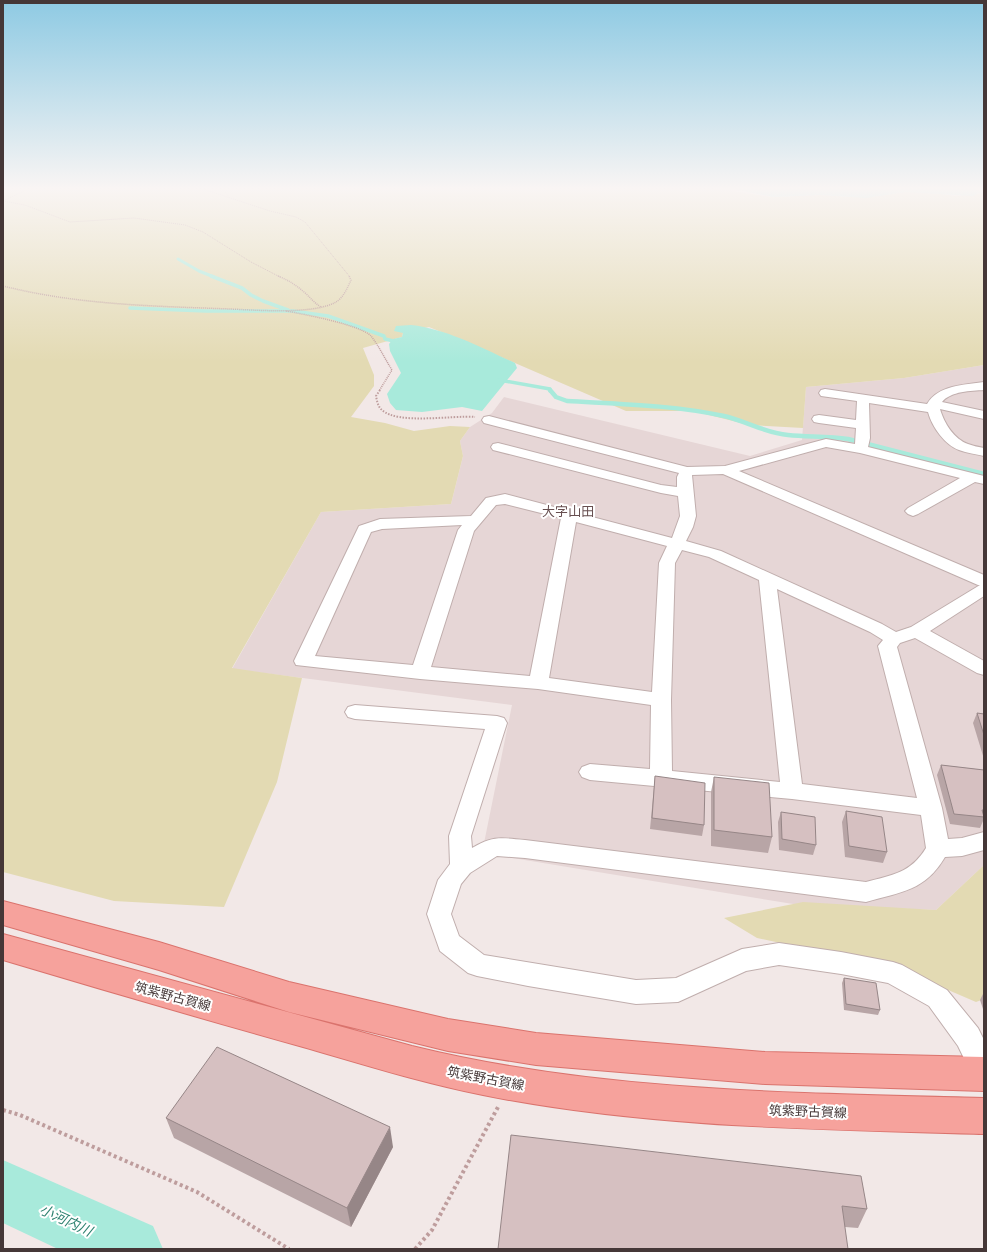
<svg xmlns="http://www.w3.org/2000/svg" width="987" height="1252" font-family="Rubik,'Noto Sans JP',sans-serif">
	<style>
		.residential { fill: #e6d6d6 }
		.green { fill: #e3dab3 }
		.water { fill: #a8eadb }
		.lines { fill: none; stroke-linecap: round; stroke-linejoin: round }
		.stream-far2 { stroke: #a8eadb; stroke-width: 3 }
		.stream-far1 { stroke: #a8eadb; stroke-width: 3.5 }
		.stream { stroke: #a8eadb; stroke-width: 4.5 }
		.river { fill: #a8eadb; fill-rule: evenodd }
		.street-casing { stroke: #c0aead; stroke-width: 2 }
		.primary-casing { stroke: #da736d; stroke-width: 2 }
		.path-far3 { stroke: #be9d9d; stroke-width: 1; stroke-dasharray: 1 1; stroke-linecap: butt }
		.path-far2 { stroke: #be9d9d; stroke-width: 1.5; stroke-dasharray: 1 1; stroke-linecap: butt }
		.path-far1 { stroke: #be9d9d; stroke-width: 2; stroke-dasharray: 1.5 1.5; stroke-linecap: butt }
		.path { stroke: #be9d9d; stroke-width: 4; stroke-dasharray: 3 3; stroke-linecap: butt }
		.street { fill: #fff; fill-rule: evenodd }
		.primary { fill: #f6a29c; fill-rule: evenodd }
		.wall { fill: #b8a5a6 }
		.shaded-wall { fill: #968687 }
		.building { fill: #d6c0c1; stroke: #968687 }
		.labels { text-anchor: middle; stroke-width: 4; stroke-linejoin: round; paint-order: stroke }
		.quarter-label { font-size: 13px; fill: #674f50; stroke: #fff }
		.near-street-label { font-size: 13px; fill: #453737; stroke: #fff }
		.near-water-label { font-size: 14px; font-style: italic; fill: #2e8270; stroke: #fff }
	</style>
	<rect width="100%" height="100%" fill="#f2e8e7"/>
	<path class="residential" d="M984,365V865L936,910L793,904L482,853L512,705L232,669L321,512L451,504L463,456L460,441L470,427L492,413L504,397L750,456L802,440L806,387L904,378Z"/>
	<path class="green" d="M3,187H704L773,197L821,195L851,197L905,192H929L955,196L979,194L984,191V365L904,378L806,387L803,428L749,425L693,411H626L473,345L429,327L403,333L402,337L363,348L374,375V386L351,417L385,423L414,431L450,426L470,427L460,441L463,456L451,504L321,512L232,668L302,678L277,782L224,907L114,901L3,872Z
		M984,865V999L976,1002L897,968L757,938L724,918L803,902L936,910Z"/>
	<path class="water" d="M727,187H970L982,192L973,196L905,192L866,198L821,195L773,197L728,188Z
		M411,325C447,329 482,348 515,363L517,368L482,411L462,407L422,412L396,410L390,403L387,394L401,373L390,351L389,344L393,339L402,337L403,333L394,331L396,326Z"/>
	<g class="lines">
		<path class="stream-far2" d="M178,259L199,271L214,277"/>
		<path class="stream-far1" d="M211,276L242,288L251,295L263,301L288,310
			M130,308L206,311H293L328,316L384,336L385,339L398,342
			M499,380L550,389V391"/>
		<path class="stream" d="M550,390L556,397L567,401C619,404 673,405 724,416C746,421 765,433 788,435C808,437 828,436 848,439L984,474"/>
		<path class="river" d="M3,1160L153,1226L163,1249H58L3,1223Z"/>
		<g class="street-casing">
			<path id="street" d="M984,382V390C971,391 951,391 942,402L984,411V419L940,409C944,423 954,439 968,444C973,446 979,447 984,448V456C976,454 967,453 959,450C945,445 932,427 928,412L869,403L870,438L868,447L984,476V484L975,482L918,514L913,516L908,514L905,511L908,508L960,478L860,453L826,447L739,471L984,575V596L930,631L984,661V675L977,673L915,638L900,643L897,647L942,808L948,839L962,838L984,832V850L962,856L945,857C925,891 901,892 866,902L525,858L497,856L470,873L461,884L451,914L459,936L484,955L636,980L676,978L742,949L779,943L841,952L893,962L902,965L947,990L978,1028L984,1040V1082L974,1079L958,1046L929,1006L888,983L841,974L779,965L746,971L678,1002L636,1004L528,986L477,976L468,973L440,951L427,914L438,880L450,864L449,836L485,729L355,719L348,717L345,712L348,707L355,705L497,716L504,718L507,723L471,836L472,848C494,835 501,838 525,840L866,882C892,875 911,873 926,848L921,815L792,799L590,780L582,777L579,772L582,767L590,764L650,769L651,705L538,689L420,679L296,665L294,661L359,526L380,519L471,516L486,498L505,494L672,538L680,516L678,496L661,493L493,450L491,447L493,444L498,443L661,485L677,487V477L679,473L484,423L482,420L484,417L489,416L687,467L725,466L826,439L855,444L856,428L819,423L814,422L812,419L814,416L819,415L856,420L857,401L821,396L819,393L821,390L825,389L927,404C938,385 964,385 984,382ZM723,474L978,585H980L911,627L896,632L882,624L721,551L686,541L693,527L696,516L692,475ZM505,504L561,518L530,676L431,667L474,531L496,505ZM576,522L667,546L659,563L652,692L549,678ZM462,525L458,530L413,665L315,656L371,532L382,529ZM682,550L709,557L759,580L780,782L672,771L671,700L675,563ZM777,589L870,632L883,640L878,646L917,798L802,784Z"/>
		</g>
		<g class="primary-casing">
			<path id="primary" d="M3,901L159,942L289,982L448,1019L536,1033L765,1052L984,1057V1091L765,1084L536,1065L448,1051L289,1012L159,970L3,925Z
				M3,934L412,1046C598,1092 793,1093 984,1098V1134C817,1129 647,1128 483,1095C422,1083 362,1064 303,1047C203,1019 103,990 3,960Z"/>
		</g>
		<path class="path-far3" d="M197,187L270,211L296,217L305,222L350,277
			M222,187L229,197
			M476,187L483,189
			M3,201L25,205L70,222L134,218L185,225L203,232L251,262L280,277
			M3,201L32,187"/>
		<path class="path-far2" d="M278,276C288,280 296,285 304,292C310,297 314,303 321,307
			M3,286C79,305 152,306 230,309C256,310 313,315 336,302C343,298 348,287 351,280L349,276
			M286,311C303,314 361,325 371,336C379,346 385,359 392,370L379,391"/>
		<path class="path-far1" d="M380,390L376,396C377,401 378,407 382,410C398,425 453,415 475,417"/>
		<path class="path" d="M3,1110L20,1115L197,1192L289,1249
			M415,1249L432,1230L498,1107"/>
		<use href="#street" class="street"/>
		<use href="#primary" class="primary"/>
	</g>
	<path class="wall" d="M977,713L984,714V759L973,723Z
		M941,765L984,770V821H983L980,828L950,824L937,775Z
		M655,776L704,825L702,836L650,829Z
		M714,777L772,837L768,853L711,846V792Z
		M846,811L887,852L883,863L845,857L842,822Z
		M781,812L816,845L813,855L779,850L778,822Z
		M844,978L880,1010L878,1015L844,1010L842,983Z
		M984,992V1012L980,1000Z
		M166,1118L393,1147L351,1227L174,1138Z
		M511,1135L867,1209L858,1228L845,1227Z"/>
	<path class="shaded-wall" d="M390,1127L393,1147L351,1227L347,1208Z"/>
	<path class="building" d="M977,713L984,714V735Z
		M941,765L984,770V810H982L984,817L954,814Z
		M655,776L705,783L704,825L652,818Z
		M714,777L769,783L772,837L714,830Z
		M846,811L882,817L887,852L849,846Z
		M781,812L815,817L816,845L782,839Z
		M844,978L876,983L880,1010L846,1004Z
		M217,1047L390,1127L347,1208L166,1118Z
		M511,1135L861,1176L867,1209L842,1206L848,1249H498Z"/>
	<linearGradient id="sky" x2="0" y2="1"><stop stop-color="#8ecae3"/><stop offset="0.52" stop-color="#f9f5f4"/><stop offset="1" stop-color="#f9f5f4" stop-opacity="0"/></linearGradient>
	<rect width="987" height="362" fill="url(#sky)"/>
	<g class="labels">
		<g class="quarter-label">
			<text x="568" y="516">大字山田</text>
		</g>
		<g class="near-street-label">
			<text transform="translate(173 996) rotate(15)" y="5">筑紫野古賀線</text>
			<text transform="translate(486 1078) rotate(11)" y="5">筑紫野古賀線</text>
			<text transform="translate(808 1111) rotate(2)" y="5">筑紫野古賀線</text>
		</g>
		<g class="near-water-label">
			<text transform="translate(66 1220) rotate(25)" y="5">小河内川</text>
		</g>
	</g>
	<rect width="987" height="1252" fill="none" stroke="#453737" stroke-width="8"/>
</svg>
